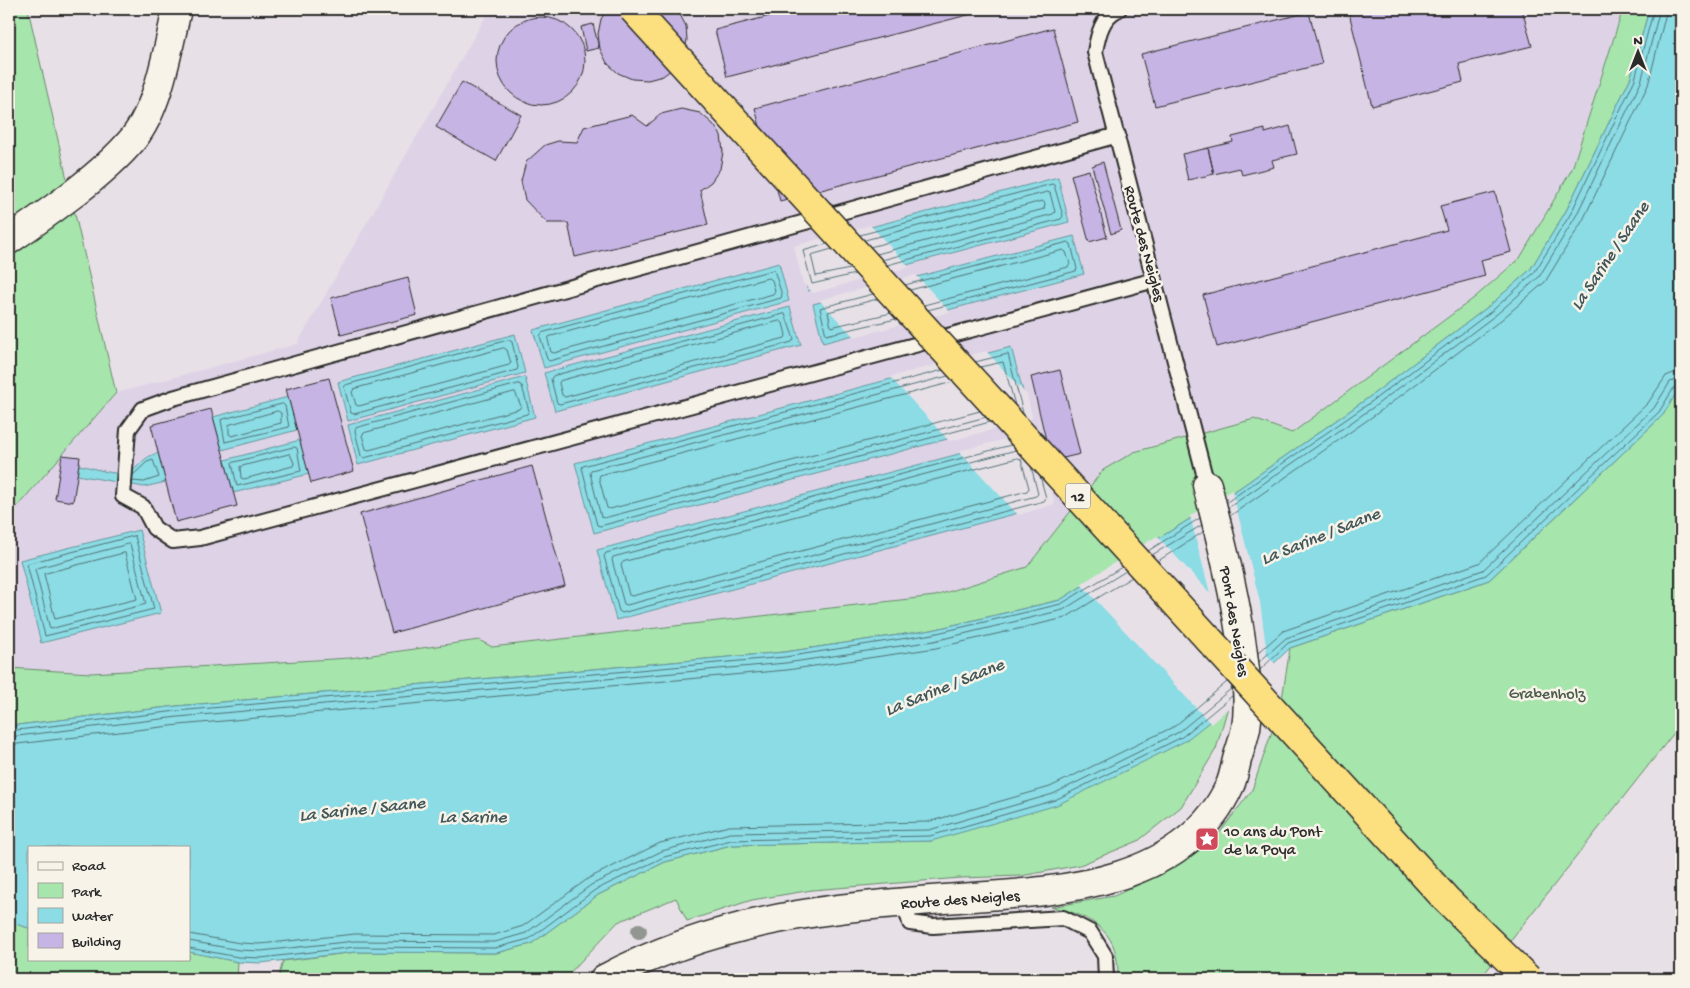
<svg xmlns="http://www.w3.org/2000/svg" width="1690" height="988" font-family="'Gochi Hand',sans-serif">
	<style>
		.built { fill: #ded3e6 }
		.green { fill: #a6e5ac; stroke: #68886c }
		.water { fill: #8bdce5; stroke: #65959b }
		.pier { fill: #e8e0e7 }
		.lines { fill: none; stroke-linecap: round; stroke-linejoin: round }
		.shore { stroke: #517275; stroke-width: 1 }
		.building { fill: #c6b4e4; stroke: #2b2b2b }
		.service-casing { stroke: #2b2b2b; stroke-width: 18 }
		.minor-casing { stroke: #2b2b2b; stroke-width: 31 }
		.service { stroke: #f7f3e8; stroke-width: 14 }
		.minor { stroke: #f7f3e8; stroke-width: 28 }
		.primary-bridge-casing { stroke: #2b2b2b; stroke-width: 31; stroke-linecap: butt }
		.primary-bridge { stroke: #fce080; stroke-width: 28 }
		.tree { fill: #919691 }
		.labels { text-anchor: middle; stroke-width: 5; stroke-linejoin: round; paint-order: stroke }
		.shield { fill: #f7f3e8; stroke: #686764; stroke-width: 1 }
		.shield-label { font-size: 15px; font-weight: bold; fill: #2b2b2b }
		.street-label { font-size: 16px; fill: #2b2b2b; stroke: #f7f3e8 }
		.park-label { font-size: 16px; fill: #4a5a4b; stroke: #f7f3e8 }
		.poi-label { font-size: 16px; fill: #2b2b2b; stroke: #f7f3e8; text-anchor: start }
		.water-label { font-size: 18px; font-style: italic; fill: #43575a; stroke: #f7f3e8 }
	</style>
	<rect width="100%" height="100%" fill="#e8e0e7"/>
	<filter id="ink" filterUnits="userSpaceOnUse"><feTurbulence type="fractalNoise" baseFrequency=".02" numOctaves="2"/><feDisplacementMap in="SourceGraphic" scale="10" xChannelSelector="R" yChannelSelector="G"/><feConvolveMatrix kernelMatrix="1 2 1 2 8 2 1 2 1" color-interpolation-filters="sRGB"/></filter>
	<g filter="url(#ink)">
		<path class="built" d="M490,9H1623L1572,169L1520,258L1474,298L1292,433L1254,419L1103,470L1027,567L935,596L492,647L479,640L350,658L91,673L9,668V516L116,393L297,344Z"/>
		<path class="green" d="M9,9H28L116,393L9,516Z
			M1623,9H1649L1631,77L1566,211L1530,270L1489,306L1368,398L1241,487L1060,600L932,630L785,652L177,706L9,726V668L91,673L350,658L479,640L492,647L935,596L1027,567L1103,470L1134,452L1254,419L1292,433L1474,298L1520,258L1572,169Z
			M1681,385V724L1480,979H1118C1118,972 1118,963 1116,955C1110,924 1078,912 1051,907L1114,896L1170,870L1214,840L1252,790L1281,705L1290,648L1489,580L1663,415Z
			M1228,707L1216,749L1181,807L1138,841L1080,865L1021,876L960,878L812,890L752,900L687,921L676,898L618,922L564,979H278L283,961L356,952L496,953L531,944L598,895L665,862L731,845L931,841Z
			M9,922L29,928V959H189V952L195,953L238,962L237,979H9Z"/>
		<path class="water" d="M1649,9H1681V385L1663,415L1489,580L1290,648L1228,707L1185,741L1057,805L931,841L731,845L665,862L598,895L531,944L496,953L356,952L261,963L238,962L189,952V847H29V928L9,922V726L177,706L785,652L932,630L1060,600L1241,487L1368,398L1489,306L1530,270L1566,211L1631,77Z
			M1058,177L1069,222L808,291L796,247Z
			M1074,236L1084,274L823,343L813,304Z
			M779,263L789,301L544,368L533,330Z
			M790,307L801,345L555,411L544,373Z
			M515,334L525,373L348,421L338,382Z
			M1011,347L1030,417L594,533L575,463Z
			M525,377L535,417L358,465L348,425Z
			M288,397L297,430L222,450L213,417Z
			M1034,434L1052,504L616,620L597,550Z
			M300,440L309,474L233,493L225,460Z
			M158,453L166,482L144,487L77,475L79,465C92,467 116,477 129,472C140,468 140,458 158,453Z
			M139,530L161,613L41,643L20,560Z"/>
		<path class="pier" d="M870,225L909,267L813,293L803,283L794,246Z
			M916,275L950,312L854,337L819,300Z
			M986,351L1027,395L1032,416L1031,420L949,441L890,377Z
			M1033,432L1036,433L1055,504L1018,515L959,451Z
			M1232,490L1260,602L1267,655L1276,665L1211,724L1081,584L1157,536L1210,593L1190,516Z"/>
		<g class="lines">
			<path class="shore" d="M860,235L1052,184L1054,185L1063,216L1061,219L887,265
				M865,240L1047,192L1050,193L1055,212L1053,214L882,260
				M827,244L803,251L812,284L855,274
				M870,247L1042,201L1045,203L1044,209L877,254
				M832,249L811,255L816,276L850,269
				M774,270L782,295L781,298L549,361L547,359L540,336L542,333Z
				M769,278L772,280L775,291L773,294L554,353L551,352L548,340L549,337Z
				M905,285L1068,242L1071,244L1077,269L1076,271L928,310
				M910,290L1063,250L1066,252L1070,264L1068,267L924,305
				M873,294L820,308L826,335L896,319
				M877,299L828,312L831,327L891,313
				M785,314L794,339L792,342L560,404L557,403L551,379L553,376Z
				M780,321L783,323L786,335L785,338L565,397L562,395L559,383L560,381Z
				M509,340L512,342L518,367L517,370L354,414L351,413L344,387L346,385Z
				M504,348L507,350L511,363L509,365L359,406L356,405L352,392L354,389Z
				M975,362L1008,354L1023,413
				M980,367L1003,362L1015,405
				M943,370L583,466L582,468L597,525L600,526L990,422
				M948,376L591,470L590,473L601,517L604,518L986,417
				M953,382L600,475L599,478L607,508L610,509L980,411
				M519,384L522,386L529,411L527,414L364,458L361,456L355,431L356,428Z
				M515,392L521,406L519,409L369,450L366,449L362,435L364,433Z
				M283,404L285,406L289,427L225,442L221,420Z
				M278,411L281,413V423L232,436L229,434V425Z
				M1011,445L606,553L604,556L619,611L622,613L1044,501L1046,498L1040,476
				M294,447L297,448L301,471L237,486L232,463Z
				M1016,450L613,557L612,560L624,604L627,605L1036,496L1038,494L1031,466
				M290,454L294,463L293,466L244,479L241,478L240,467Z
				M1018,458L1021,459L1029,488L1027,491L632,596L629,595L621,565L623,562Z
				M132,481L144,482L159,477L153,460L147,462L133,475
				M1227,502L1371,402L1493,310L1534,273L1571,213L1635,79L1654,9
				M1228,508L1375,406L1497,314L1539,277L1576,216L1641,82L1660,9
				M1230,516L1379,412L1501,320L1545,282L1583,220L1648,85L1667,9
				M135,536L154,609L45,636L27,564Z
				M130,544L146,604L50,629L35,569Z
				M1148,551L1200,518
				M125,553L137,599L55,619L44,574Z
				M1152,555L1202,525
				M1158,561L1203,532
				M1258,653L1283,631L1479,563L1648,403L1666,376L1681,370
				M1259,662L1286,638L1483,570L1654,408L1670,382L1681,377
				M1260,670L1288,643L1486,575L1659,412L1675,386L1681,384
				M9,731L177,711L785,657L933,634L1061,604L1122,567
				M9,737L178,717L786,663L934,641L1063,610L1126,571
				M9,745L179,725L787,670L936,648L1065,618L1132,577
				M189,934L240,943L260,944L355,934L494,935L523,926L589,878L660,843L729,826L928,822L1050,787L1175,726L1227,682
				M189,941L239,950L261,951L355,941L495,942L526,933L591,885L662,851L730,833L929,830L1053,794L1179,732L1232,688
				M189,948L238,957L261,958L355,947L495,948L529,939L595,890L664,857L731,840L930,836L1055,800L1182,737L1232,696"/>
		</g>
		<path class="building" d="M607,9H677L686,26L687,40L684,54L675,67L663,76L648,80L632,79L618,73L607,63L600,49L598,34L601,19Z
			M797,9H991L727,77L715,30Z
			M1348,9H1522L1532,46L1459,64L1463,82L1372,106Z
			M1309,12L1322,64L1155,106L1141,54Z
			M497 61a44 44 0 1 1 88 0a44 44 0 1 1-88 0Z
			M593,24L599,48L586,51L581,27Z
			M1053,28L1078,122L780,201L755,108Z
			M462,82L521,115L496,161L436,127Z
			M681,109L700,113L713,124L721,135L723,152L720,169L711,182L700,190L708,225L575,257L568,223H547L525,200L521,181L526,162L545,145L558,141L577,142L584,127L632,115L647,126L661,114Z
			M1290,126L1297,154L1272,160L1274,167L1242,175L1240,168L1214,174L1208,148L1233,142L1232,137L1265,129V133Z
			M1208,148L1214,174L1188,180L1182,154Z
			M1103,162L1121,230L1111,234L1092,166Z
			M1089,170L1107,237L1089,242L1071,175Z
			M1495,192L1511,252L1481,260L1485,276L1217,347L1203,295L1447,230L1440,206Z
			M408,278L417,315L341,335L331,298Z
			M1060,370L1080,454L1051,461L1031,377Z
			M329,378L354,471L311,483L286,389Z
			M211,409L237,506L176,522L151,425Z
			M62,455L80,457L73,502L55,499Z
			M532,466L565,586L392,633L360,514Z"/>
		<g class="lines">
			<g class="service-casing">
				<path id="service" d="M1119,9C1102,16 1098,35 1095,52L1207,485
					M1118,135L173,398L143,409L128,430L123,496L143,507L154,528L173,541L200,538L1155,280
					M904,902L910,923L933,926L1063,918L1090,932L1105,956L1106,979"/>
			</g>
			<g class="minor-casing">
				<path id="minor" d="M9,240C48,213 103,175 133,139C159,107 168,48 177,9
					M604,979C677,940 757,919 839,909C883,903 928,900 972,897C1064,891 1186,883 1230,785C1234,776 1235,766 1238,756C1241,747 1244,737 1246,728C1250,704 1246,678 1243,654C1236,597 1221,541 1207,485"/>
			</g>
			<use href="#service" class="service"/>
			<use href="#minor" class="minor"/>
			<g class="primary-bridge-casing">
				<path id="primary-bridge" d="M633,9L1446,899L1528,979"/>
			</g>
			<use href="#primary-bridge" class="primary-bridge"/>
		</g>
		<circle class="tree" cx="639" cy="931" r="8"/>
	</g>
	<defs>
		<g id="sight-square" transform="scale(1.25)"><rect x="-9" y="-9" width="18" height="18" rx="4" fill="#d1495b" stroke="#f7f3e8"/><path d="M0-6L1.8-2.2L6-1.7L2.9 1.2L3.7 5.4L0 3.3L-3.7 5.4L-2.9 1.2L-6-1.7L-1.8-2.2Z" fill="#fff"/></g>
	</defs>
	<g fill-rule="evenodd">
		<use href="#sight-square" x="1207" y="839"/>
	</g>
	<g class="labels">
		<rect class="shield" x="1065.5" y="483.5" width="25" height="25" rx="4"/>
		<g class="shield-label">
			<text x="1078" y="501">12</text>
		</g>
		<g class="street-label">
			<text transform="translate(1146 243) rotate(75)" y="6">Route des Neigles</text>
			<text transform="translate(1236 621) rotate(80)" y="6">Pont des Neigles</text>
			<text transform="translate(960 898) rotate(-4)" y="6">Route des Neigles</text>
		</g>
		<g class="park-label">
			<text x="1547" y="698">Grabenholz</text>
		</g>
		<g class="poi-label">
			<text x="1224" y="836">10 ans du Pont<tspan x="1224" dy="18">de la Poya</tspan></text>
		</g>
		<g class="water-label">
			<text transform="translate(1609 255) rotate(-56)" y="6">La Sarine / Saane</text>
			<text transform="translate(1320 535) rotate(-22)" y="6">La Sarine / Saane</text>
			<text transform="translate(944 686) rotate(-22)" y="6">La Sarine / Saane</text>
			<text transform="translate(362 808) rotate(-6)" y="6">La Sarine / Saane</text>
			<text x="473" y="822">La Sarine</text>
		</g>
	</g>
	<rect width="1690" height="988" fill="none" stroke="#f7f3e8" stroke-width="30"/>
	<rect x="15" y="15" width="1660" height="958" fill="none" stroke="#2b2b2b" stroke-width="2" filter="url(#ink)"/>
	<rect x="28" y="846" width="162" height="115" fill="#f7f3e8" stroke="#a5a39c"/>
	<rect x="38" y="862" width="25" height="8" fill="#f7f3e8" stroke="#a5a39c"/>
	<text x="72" y="870" font-size="15" fill="#2b2b2b">Road</text>
	<rect x="38" y="883" width="25" height="15" fill="#a6e5ac" stroke="#a5a39c"/>
	<text x="72" y="896" font-size="15" fill="#2b2b2b">Park</text>
	<rect x="38" y="908" width="25" height="15" fill="#8bdce5" stroke="#a5a39c"/>
	<text x="72" y="920" font-size="15" fill="#2b2b2b">Water</text>
	<rect x="38" y="933" width="25" height="15" fill="#c6b4e4" stroke="#a5a39c"/>
	<text x="72" y="946" font-size="15" fill="#2b2b2b">Building</text>
	<g transform="translate(1638 52)" stroke="#f7f3e8" stroke-width="4" paint-order="stroke">
	<path d="M0-4L9 19L0 12L-9 19Z" fill="#2b2b2b"/>
	<text y="-8" font-size="14" font-weight="bold" text-anchor="middle" fill="#2b2b2b">N</text>
	</g>
</svg>
